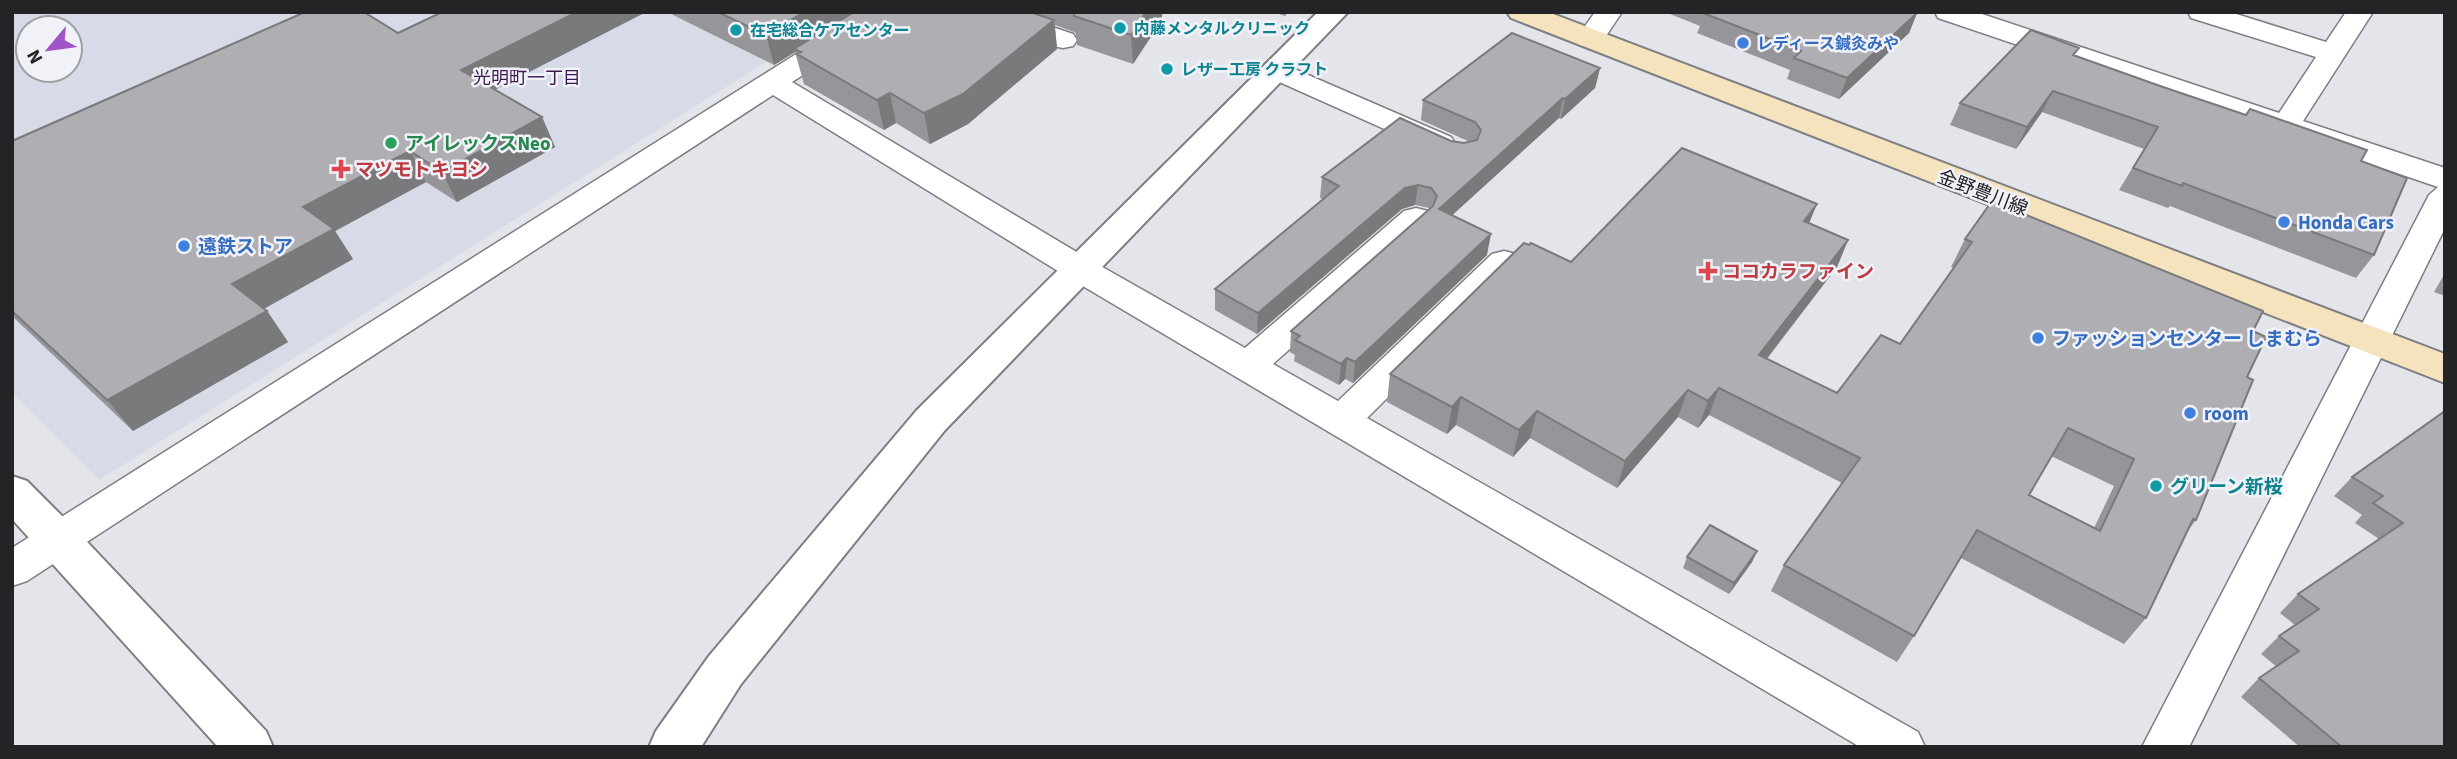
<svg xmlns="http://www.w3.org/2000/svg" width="2457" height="759" font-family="'Source Sans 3','Noto Sans JP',sans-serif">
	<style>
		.built { fill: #d7dae7; fill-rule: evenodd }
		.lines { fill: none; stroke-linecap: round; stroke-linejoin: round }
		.minor-casing { stroke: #7d7e83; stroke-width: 3 }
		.tertiary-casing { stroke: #7d7e83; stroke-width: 4 }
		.secondary-casing { stroke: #7d7e83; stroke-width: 4 }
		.minor { fill: #fff; fill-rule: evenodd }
		.tertiary { fill: #fff; fill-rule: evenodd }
		.secondary { fill: #f4e3bc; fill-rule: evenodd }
		.wall { fill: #96969a; fill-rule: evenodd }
		.shaded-wall { fill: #7a7a7d }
		.building { fill: #aeaeb3; stroke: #7a7a7d; stroke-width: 2; fill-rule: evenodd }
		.culture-dot { fill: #0f9aa8; stroke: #f1f2f8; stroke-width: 2.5 }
		.shop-dot { fill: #3f7fe0; stroke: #f1f2f8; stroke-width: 2.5 }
		.leisure-dot { fill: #2e9e5b; stroke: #f1f2f8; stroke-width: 2.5 }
		.health-dot { fill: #e0444e; stroke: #f1f2f8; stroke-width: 2.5 }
		.labels { text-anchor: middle; stroke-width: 5; stroke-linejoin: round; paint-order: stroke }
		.far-culture-label { font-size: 16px; font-weight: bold; fill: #0d838f; stroke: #f1f2f8; text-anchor: start }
		.far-shop-label { font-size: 16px; font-weight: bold; fill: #366cbe; stroke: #f1f2f8; text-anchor: start }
		.far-neighbourhood-label { font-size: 18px; fill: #3f1a51; stroke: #f1f2f8 }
		.leisure-label { font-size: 19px; font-weight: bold; fill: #27864d; stroke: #f1f2f8; text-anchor: start }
		.health-label { font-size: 19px; font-weight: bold; fill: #be3a42; stroke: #f1f2f8; text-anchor: start }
		.street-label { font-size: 19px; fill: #242426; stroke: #f1f2f8 }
		.shop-label { font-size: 19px; font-weight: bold; fill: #366cbe; stroke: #f1f2f8; text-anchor: start }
		.culture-label { font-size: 19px; font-weight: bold; fill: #0d838f; stroke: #f1f2f8; text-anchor: start }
	</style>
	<rect width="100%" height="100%" fill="#e4e5ea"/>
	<path class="built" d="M12,12H846L99,480L12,393ZM28,28H70V70H28Z"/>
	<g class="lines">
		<g class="minor-casing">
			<path id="minor" d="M863,12H895L892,18L792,82L1090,260L1245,348L1404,211L1416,208L1428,211L1432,218L1428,225L1273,364L1338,401L1492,254L1504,251L1516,254L1521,262L1516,270L1367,418L1918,732L1925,747H1860L1066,276L773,95L27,581L12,586V548Z
				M967,12H1008L1073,34L1077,40L1073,46L1063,48L1053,46L970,18Z
				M1595,12H1622L1600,45L1590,47L1580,45L1576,39Z
				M1935,12H1976L2279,113L2316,57L2191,18L2188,12H2230L2326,42L2346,12H2373L2303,121L2445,168V228L2189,747H2142L2429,195L2438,187L1938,18Z
				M1276,61L1451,137L1455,143L1451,149L1440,152L1429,149L1266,76L1262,70L1266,64Z"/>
		</g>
		<g class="tertiary-casing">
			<path id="tertiary" d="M1318,12H1348L945,430L741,684L701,747H649L656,731L709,656L917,410Z
				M12,476L27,481L73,527L266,731L273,747H218L12,519Z"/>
		</g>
		<g class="secondary-casing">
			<path id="secondary" d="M1507,12H1548L2445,354V383L1511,18Z"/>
		</g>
		<use href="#minor" class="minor"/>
		<use href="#tertiary" class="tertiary"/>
		<use href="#secondary" class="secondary"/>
	</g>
	<path class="wall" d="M442,12H646L495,89L542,117L555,147L457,202L426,182L335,231L353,259L264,309L267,311L288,342L133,431L12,316V141L398,33Z
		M667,12H1162V20L1133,64L1077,45L1076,34L1074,32L1055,25L1057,49L968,124L930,144L896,123L884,130L804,84L795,52L774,65Z
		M1273,12H1289L1285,16Z
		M1665,12H1915L1917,13L1909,33L1839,99L1787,79L1790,70L1697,33L1700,26Z
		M2075,55L2361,161L2374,255L2356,278L2170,206L2168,208L2119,190L2144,149L2042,112L2016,149L1950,125L1960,103Z
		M1600,68L1595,88L1561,119L1559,118L1452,215L1487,255L1353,383L1345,379L1339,385L1294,361L1295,355L1290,352L1291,331L1429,209V208L1415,205L1402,209L1257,334L1215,310V289L1323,199L1320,198L1322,177L1451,141L1464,143L1470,142L1421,120L1423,100Z
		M1810,223L1848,240L1837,267L1767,359L1837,393L1900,344L1954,268L1951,267L1965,239L2253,331L2247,377L2196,520L2187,532L2146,618L2124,644L1961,558L1914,636L1897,662L1771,591L1784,565L1842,483L1709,415L1698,428L1678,417L1617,488L1530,438L1513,457L1456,425L1447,434L1387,402L1390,374L1571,262ZM2051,456L2114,486L2094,528L2029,495Z
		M2445,273V296L2434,292Z
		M2445,411V747H2300L2241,697L2259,678L2277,667L2261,654L2279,636L2295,625L2280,613L2298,594L2379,539L2355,523L2362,515L2334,496L2352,477Z
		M1757,551L1752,562L1729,594L1683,568L1687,557Z"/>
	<path class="shaded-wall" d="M577,12H646L475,100L461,70Z
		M804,12H858L794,49L795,52L774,65L766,35Z
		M1146,12H1162V20L1133,64L1131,35Z
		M1917,13L1909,33L1839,99L1847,78Z
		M1054,20L1057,49L968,124L930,144L924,113Z
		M1600,68L1595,88L1561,119L1565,99Z
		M2053,91L2042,112L2016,149L2027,127Z
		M890,93L896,123L884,130L877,100Z
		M1563,98L1559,118L1436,230L1439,209Z
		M542,117L555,147L457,202L442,172Z
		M410,151L426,182L335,231L353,259L254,314L232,284L303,207Z
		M1418,185L1415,205L1402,209L1257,334L1258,313L1405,188Z
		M1817,204L1806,231L1804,221Z
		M1491,234L1487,255L1353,383L1355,362Z
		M1848,240L1837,267L1748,382L1759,355Z
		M267,311L288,342L133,431L107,400Z
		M1347,358L1345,379L1339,385L1341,364Z
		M1719,388L1709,415L1698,428L1708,401Z
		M1688,390L1678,417L1617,488L1625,461Z
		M1461,397L1456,425L1447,434L1452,407Z
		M1537,411L1530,438L1513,457L1519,430Z
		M1757,551L1752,562L1729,594L1734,583Z"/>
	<path class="building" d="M305,12H364L398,33L442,12H577L461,70L542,117L442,172L410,151L303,207L334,229L232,284L267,311L107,400L12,311V141Z
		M718,12H804L766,35Z
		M854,12H1030L1054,20L963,94L924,113L890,93L877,100L797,54L801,52L794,49Z
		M1075,12H1146L1131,35L1074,16Z
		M1915,12L1917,13L1847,78L1794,58L1801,51L1703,13Z
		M2031,30L2079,48L2073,55L2163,87L2246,115L2250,109L2367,150L2361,161L2407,178L2374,255L2183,183L2182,186L2133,168L2158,127L2053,91L2027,127L1960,103Z
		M1512,33L1600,68L1565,99L1563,98L1439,209L1491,234L1355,362L1347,358L1341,364L1295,340L1300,336L1291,331L1433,206L1437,196L1431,188L1418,185L1405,188L1258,313L1215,289L1339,186L1322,177L1400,118L1451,141L1464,143L1477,140L1481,130L1475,122L1423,100Z
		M1682,148L1817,204L1804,221L1848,240L1759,355L1837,393L1881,335L1900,344L1972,242L1965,239L1992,201L2263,311L2253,331L2266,337L2247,377L2253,380L2196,520L2193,519L2146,618L1977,530L1914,636L1784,565L1860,458L1719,388L1708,401L1688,390L1625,461L1537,411L1519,430L1461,397L1452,407L1390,374L1524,243L1529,245L1531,243L1571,262ZM2068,428L2134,459L2100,531L2029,495Z
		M2445,411V747H2342L2259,678L2299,651L2279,636L2319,609L2298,594L2403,523L2373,503L2383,496L2352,477Z
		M1710,525L1757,551L1734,583L1687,557Z"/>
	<g class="culture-dot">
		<circle cx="1120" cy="28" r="7"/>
		<circle cx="736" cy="30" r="7"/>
		<circle cx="1167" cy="69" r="7"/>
		<circle cx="2156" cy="486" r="7"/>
	</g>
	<g class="shop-dot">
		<circle cx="1743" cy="43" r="7"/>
		<circle cx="2284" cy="222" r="7"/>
		<circle cx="184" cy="246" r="7"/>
		<circle cx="2038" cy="338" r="7"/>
		<circle cx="2190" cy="413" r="7"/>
	</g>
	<circle class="leisure-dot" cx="391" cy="143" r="7"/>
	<g class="health-dot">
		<path d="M337.5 158.5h7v7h7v7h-7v7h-7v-7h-7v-7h7z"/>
		<path d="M1704.5 260.5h7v7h7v7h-7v7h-7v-7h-7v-7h7z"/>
	</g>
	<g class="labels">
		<g class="far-culture-label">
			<text x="1134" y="34">内藤メンタルクリニック</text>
			<text x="750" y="36">在宅総合ケアセンター</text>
			<text x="1181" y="75">レザー工房 クラフト</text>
		</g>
		<g class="far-shop-label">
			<text x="1757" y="49">レディース鍼灸みや</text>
		</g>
		<g class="far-neighbourhood-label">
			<text x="527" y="84">光明町一丁目</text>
		</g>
		<g class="leisure-label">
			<text x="405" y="150">アイレックスNeo</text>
		</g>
		<g class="health-label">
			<text x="355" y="176">マツモトキヨシ</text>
			<text x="1722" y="278">ココカラファイン</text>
		</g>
		<g class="street-label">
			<text transform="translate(1983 192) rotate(21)" y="7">金野豊川線</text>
		</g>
		<g class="shop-label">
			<text x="2298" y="229">Honda Cars</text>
			<text x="198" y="253">遠鉄ストア</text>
			<text x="2052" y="345">ファッションセンター しまむら</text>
			<text x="2204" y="420">room</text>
		</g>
		<g class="culture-label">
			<text x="2170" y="493">グリーン新桜</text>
		</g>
	</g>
	<rect width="2457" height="759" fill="none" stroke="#242426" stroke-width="28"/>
	<g transform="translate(49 49) rotate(241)"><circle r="33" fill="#f1f2f8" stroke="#9fa0a4" stroke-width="2"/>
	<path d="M0-5L12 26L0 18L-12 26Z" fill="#a154c6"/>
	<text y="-10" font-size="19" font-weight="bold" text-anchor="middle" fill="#242426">N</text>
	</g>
</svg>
